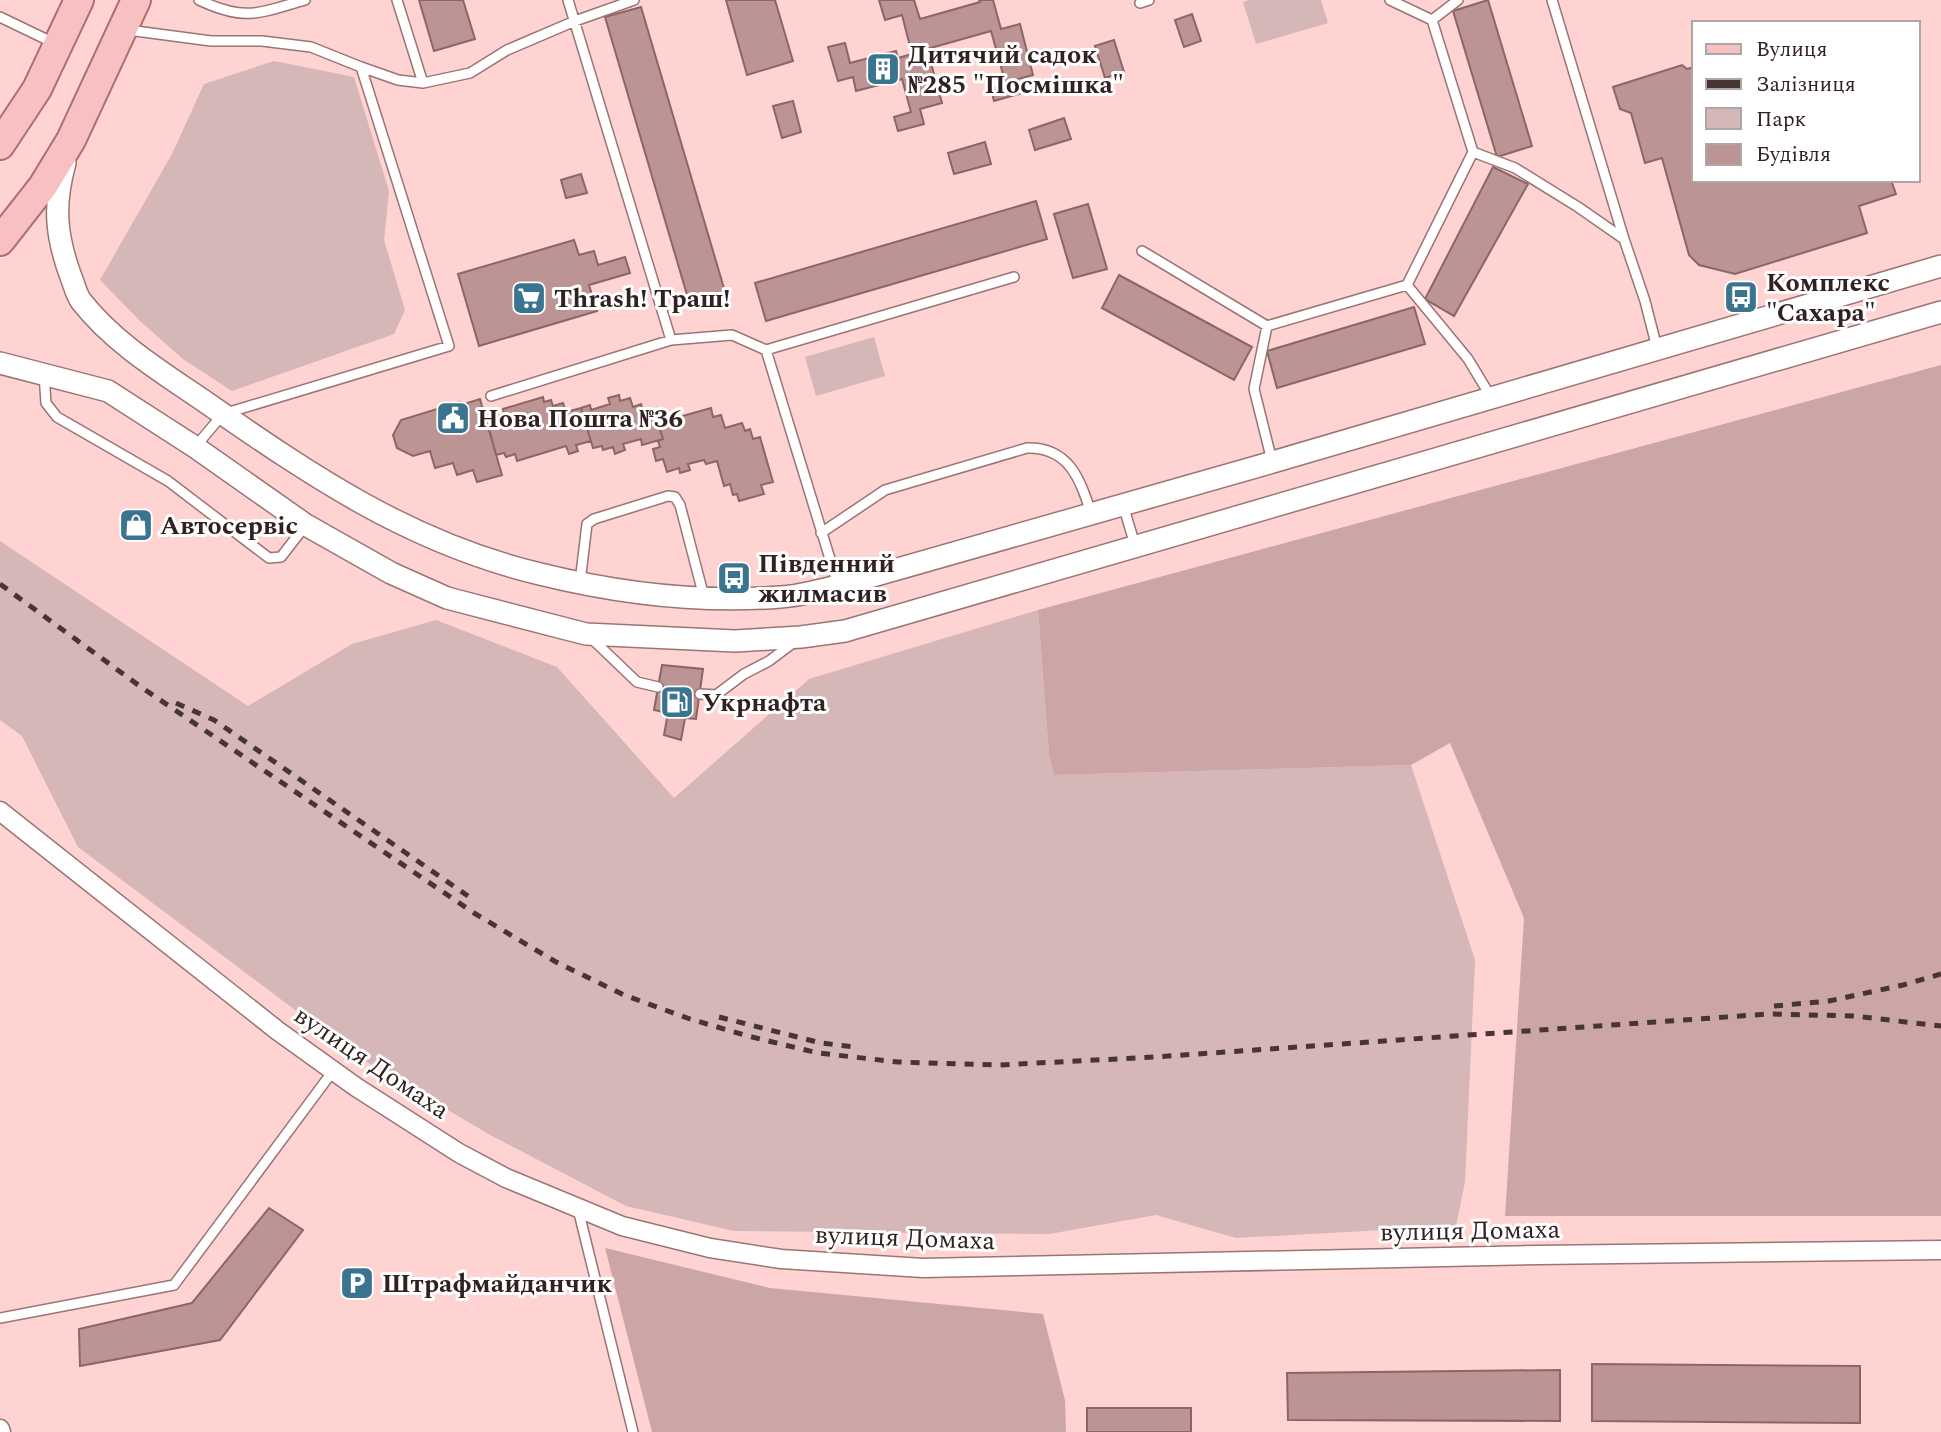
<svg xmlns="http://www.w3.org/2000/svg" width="1941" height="1432" font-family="Spectral,serif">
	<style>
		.green { fill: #d4b7b6 }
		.forest { fill: #cca6a6 }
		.building { fill: #bd9494; stroke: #8c6666; stroke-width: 2 }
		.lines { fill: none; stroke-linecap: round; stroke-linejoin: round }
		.service-casing { stroke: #9b7474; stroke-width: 12 }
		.minor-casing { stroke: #9b7474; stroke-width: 21 }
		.tertiary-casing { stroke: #9b7474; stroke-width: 24 }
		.primary-casing { stroke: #ae6d6e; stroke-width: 32 }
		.service { stroke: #fff; stroke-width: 9 }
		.minor { stroke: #fff; stroke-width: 18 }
		.tertiary { stroke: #fff; stroke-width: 21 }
		.primary { stroke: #f7c0c1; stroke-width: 28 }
		.rail { stroke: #473534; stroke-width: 5; stroke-dasharray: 9 9; stroke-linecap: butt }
		.labels { text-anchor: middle; stroke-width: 6; stroke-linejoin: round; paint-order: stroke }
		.poi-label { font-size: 26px; font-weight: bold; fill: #312121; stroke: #fff; text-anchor: start }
		.street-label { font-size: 26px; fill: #312121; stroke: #fff }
	</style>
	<rect width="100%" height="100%" fill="#fed3d2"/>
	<path class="green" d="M1249,0H1321L1328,23L1256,44L1243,2Z
		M274,61L354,77L389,191L384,240L405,310L394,334L232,391L183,359L140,321L100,280L172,154L204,84Z
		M874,337L885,376L816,396L805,357Z
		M0,541L248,706L352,644L436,620L557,667L674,798L809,679L1038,610L1049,755L1054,775L1411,765L1475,960L1465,1182L1456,1226L1236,1238L1156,1215L1049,1234L734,1231L626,1206L492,1136L355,1055L78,847L22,736L0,720Z"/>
	<path class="forest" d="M1941,365V1216H1505L1524,918L1450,743L1411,765L1054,775L1049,755L1038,610Z
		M605,1248L770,1288L1043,1314L1065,1400L1066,1432H652Z"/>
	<path class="building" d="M419,0H463L475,39L434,51Z
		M726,0H775L793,61L747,75Z
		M879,0H914L920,19L980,2L979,0H993L1001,29L1020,24L1033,75L1018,79L1022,93L994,101L991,89L1006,85L991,31L927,49L942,103L920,109L924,124L898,131L894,117L911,112L902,79L856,91L853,77L838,81L828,47L845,43L850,63L896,51L898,58L912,54L902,15L885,20Z
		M1488,0L1532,146L1497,157L1453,11Z
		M641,7L726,295L690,305L605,17Z
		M1192,14L1201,41L1184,47L1175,20Z
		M1114,40L1124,72L1105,78L1095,46Z
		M1682,65L1687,69L1694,67V180H1891L1896,194L1859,206L1867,233L1735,274L1699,265L1689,255L1662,158L1645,163L1631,113L1620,109L1613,87Z
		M793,101L801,132L782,138L773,106Z
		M1064,118L1071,139L1035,150L1029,130Z
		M985,142L991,164L954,174L948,153Z
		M1493,167L1528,184L1454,316L1425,299Z
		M581,174L587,193L566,198L561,180Z
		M1036,201L1047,239L766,321L755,283Z
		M1088,204L1107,269L1073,278L1054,214Z
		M574,240L579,255L594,251L598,265L625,257L630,273L589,285L597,311L479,346L458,274Z
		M1119,275L1252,347L1234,380L1102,308Z
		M1414,307L1425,344L1277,388L1267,351Z
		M619,395L620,401L630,398L633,407L641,404L646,422L657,419L663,439L642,445L641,439L623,444L625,450L615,454L613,447L603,450L602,446L593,448L581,408L590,405L591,410L610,404L608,398Z
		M543,397L544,402L551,400L553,406L563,403L566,412L581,408L591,441L576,445L578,451L569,454L566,446L517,461L515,454L506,457L504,453L496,455L488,425L497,423L495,417L504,414L503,409Z
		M480,399L502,475L477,482L473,470L457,475L453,463L435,468L430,451L413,456L397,448L393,435L401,420L460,402L461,405Z
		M711,408L713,417L721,415L725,428L742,423L745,431L750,429L753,439L760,437L773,482L761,485L764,494L739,501L737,494L733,495L730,484L724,486L717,461L706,464L704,460L688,464L690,470L680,473L679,468L667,472L663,459L656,461L653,449L660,447L658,441L663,439L658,423Z
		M662,665L703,669L696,719L685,718L681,740L664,735L668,713L654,710Z
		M269,1208L303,1230L220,1340L80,1366L79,1329L192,1303Z
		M1592,1364L1860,1366V1423L1592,1421Z
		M1560,1370V1421L1288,1420L1287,1373Z
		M1087,1408H1191V1432H1087Z"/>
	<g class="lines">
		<g class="service-casing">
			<path id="service" d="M199,0C246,22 258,13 305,0
				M397,0L423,83
				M568,0L671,340
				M1552,0L1624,239
				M1140,3L1149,0
				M0,17L56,44
				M1432,20L1458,0
				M128,30L211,41H262L311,47L361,67L449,346L223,414L196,446
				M361,67L398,80L423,83L470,73L507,50L575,21L634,0
				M1473,152L1515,168L1578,207L1624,239L1645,301L1657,348
				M1142,251L1267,326L1407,285L1473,152L1432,20L1390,0
				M1407,285L1468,359L1491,397
				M1267,326L1254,389L1272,461
				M766,350L1014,277
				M44,374L46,403L57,417L168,481L269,558L281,557L305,526
				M491,396L671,340L732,335L766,350L838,585
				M1123,505L1135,545
				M821,533L885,490L1027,448C1069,447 1080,479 1091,513
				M580,582L587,524L594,519L668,496L675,497L680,505L704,597
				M590,637L637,682L658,687
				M700,694L716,695L744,674L769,661L793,643
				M578,1209L633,1432
				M0,1318L174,1285L333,1071"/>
		</g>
		<g class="minor-casing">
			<path id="minor" d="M0,811L278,1031L356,1087L459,1153L506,1178L622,1226L710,1248L781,1259L923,1268L1538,1255L1941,1250
				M0,1429L1,1432"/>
		</g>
		<g class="tertiary-casing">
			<path id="tertiary" d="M65,163C53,206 56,236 71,277C74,284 76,294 81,301C114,343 160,371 204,401C312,476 410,543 540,574C617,593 702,603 781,597C800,596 820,590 838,586L1273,462L1941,266
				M0,363L108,391L195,447L306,525L391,573L447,598L586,634L735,641L801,637L845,631L1941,312"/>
		</g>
		<g class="primary-casing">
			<path id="primary" d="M0,145L37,89L79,0
				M0,241L43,186L71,140L136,0"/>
		</g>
		<use href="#service" class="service"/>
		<use href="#minor" class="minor"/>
		<use href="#tertiary" class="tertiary"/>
		<use href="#primary" class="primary"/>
		<path class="rail" d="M0,584L141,687L474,913L556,962L624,995L690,1019L748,1036L818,1053L898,1062L999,1065L1155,1057L1769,1014L1854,1016L1941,1026
			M176,703L214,720L468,896
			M1774,1006L1829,1001L1903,985L1941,974
			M719,1017L821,1043L855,1047"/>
	</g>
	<defs>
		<g id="building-square" transform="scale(1.75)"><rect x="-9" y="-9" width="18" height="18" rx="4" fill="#3b748e" stroke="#fff"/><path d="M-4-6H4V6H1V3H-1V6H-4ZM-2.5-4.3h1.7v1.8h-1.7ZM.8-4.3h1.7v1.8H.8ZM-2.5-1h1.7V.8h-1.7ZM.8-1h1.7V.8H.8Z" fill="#fff"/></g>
		<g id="bus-square" transform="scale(1.75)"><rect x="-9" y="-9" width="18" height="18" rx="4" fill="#3b748e" stroke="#fff"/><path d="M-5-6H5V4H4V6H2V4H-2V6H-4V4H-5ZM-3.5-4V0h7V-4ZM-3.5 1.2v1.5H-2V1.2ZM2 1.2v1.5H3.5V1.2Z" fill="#fff"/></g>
		<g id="supermarket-square" transform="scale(1.75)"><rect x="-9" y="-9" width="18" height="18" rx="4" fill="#3b748e" stroke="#fff"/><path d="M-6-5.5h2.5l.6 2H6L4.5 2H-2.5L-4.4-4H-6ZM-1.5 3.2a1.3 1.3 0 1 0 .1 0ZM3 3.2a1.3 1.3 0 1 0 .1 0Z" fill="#fff"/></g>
		<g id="civic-square" transform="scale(1.75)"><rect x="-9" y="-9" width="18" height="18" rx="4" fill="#3b748e" stroke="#fff"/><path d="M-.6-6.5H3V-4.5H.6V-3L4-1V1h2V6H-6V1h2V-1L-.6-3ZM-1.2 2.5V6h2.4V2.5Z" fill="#fff"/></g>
		<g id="shop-square" transform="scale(1.75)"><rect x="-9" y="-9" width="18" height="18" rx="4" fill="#3b748e" stroke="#fff"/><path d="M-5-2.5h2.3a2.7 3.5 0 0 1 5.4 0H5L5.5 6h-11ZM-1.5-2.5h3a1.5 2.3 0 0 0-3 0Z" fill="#fff"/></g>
		<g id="fuel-square" transform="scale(1.75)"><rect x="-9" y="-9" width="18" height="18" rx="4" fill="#3b748e" stroke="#fff"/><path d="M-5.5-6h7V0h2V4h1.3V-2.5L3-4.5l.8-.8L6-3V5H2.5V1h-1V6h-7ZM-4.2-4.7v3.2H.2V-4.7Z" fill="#fff"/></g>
		<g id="parking-square" transform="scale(1.75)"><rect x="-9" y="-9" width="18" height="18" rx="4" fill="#3b748e" stroke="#fff"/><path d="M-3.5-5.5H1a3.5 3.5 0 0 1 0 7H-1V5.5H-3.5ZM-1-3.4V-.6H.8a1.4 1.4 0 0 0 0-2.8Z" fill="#fff"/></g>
	</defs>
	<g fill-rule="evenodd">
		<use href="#building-square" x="883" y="69"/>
		<use href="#bus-square" x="1741" y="297"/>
		<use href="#supermarket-square" x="529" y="298"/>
		<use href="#civic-square" x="453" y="418"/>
		<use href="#shop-square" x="136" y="525"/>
		<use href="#bus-square" x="734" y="578"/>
		<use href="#fuel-square" x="677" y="702"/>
		<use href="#parking-square" x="357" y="1283"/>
	</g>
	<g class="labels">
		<g class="poi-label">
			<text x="908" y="63">Дитячий садок<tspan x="908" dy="30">№285 "Посмішка"</tspan></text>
			<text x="1766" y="291">Комплекс<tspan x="1766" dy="30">"Сахара"</tspan></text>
			<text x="554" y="307">Thrash! Траш!</text>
			<text x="477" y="427">Нова Пошта №36</text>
			<text x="160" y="534">Автосервіс</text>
			<text x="758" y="572">Південний<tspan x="758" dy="30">жилмасив</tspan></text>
			<text x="702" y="711">Укрнафта</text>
			<text x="382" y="1292">Штрафмайданчик</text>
		</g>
		<g class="street-label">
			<text transform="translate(372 1062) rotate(34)" y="9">вулиця Домаха</text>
			<text transform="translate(1470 1230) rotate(-1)" y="9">вулиця Домаха</text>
			<text transform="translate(905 1237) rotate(2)" y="9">вулиця Домаха</text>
		</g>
	</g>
	<rect x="1692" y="21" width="228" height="161" fill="#ffffff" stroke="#ada6a6" stroke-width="2"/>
	<rect x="1706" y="44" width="35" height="10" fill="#f7c0c1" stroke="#ada6a6" stroke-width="2"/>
	<text x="1756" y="56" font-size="21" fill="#312121">Вулиця</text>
	<rect x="1706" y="79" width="35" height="10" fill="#473534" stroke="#ada6a6" stroke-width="2"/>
	<text x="1756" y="91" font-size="21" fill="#312121">Залізниця</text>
	<rect x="1706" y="108" width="35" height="21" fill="#d4b7b6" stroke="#ada6a6" stroke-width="2"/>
	<text x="1756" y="126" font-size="21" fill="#312121">Парк</text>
	<rect x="1706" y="144" width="35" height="21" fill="#bd9494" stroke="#ada6a6" stroke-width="2"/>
	<text x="1756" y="161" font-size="21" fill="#312121">Будівля</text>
</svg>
